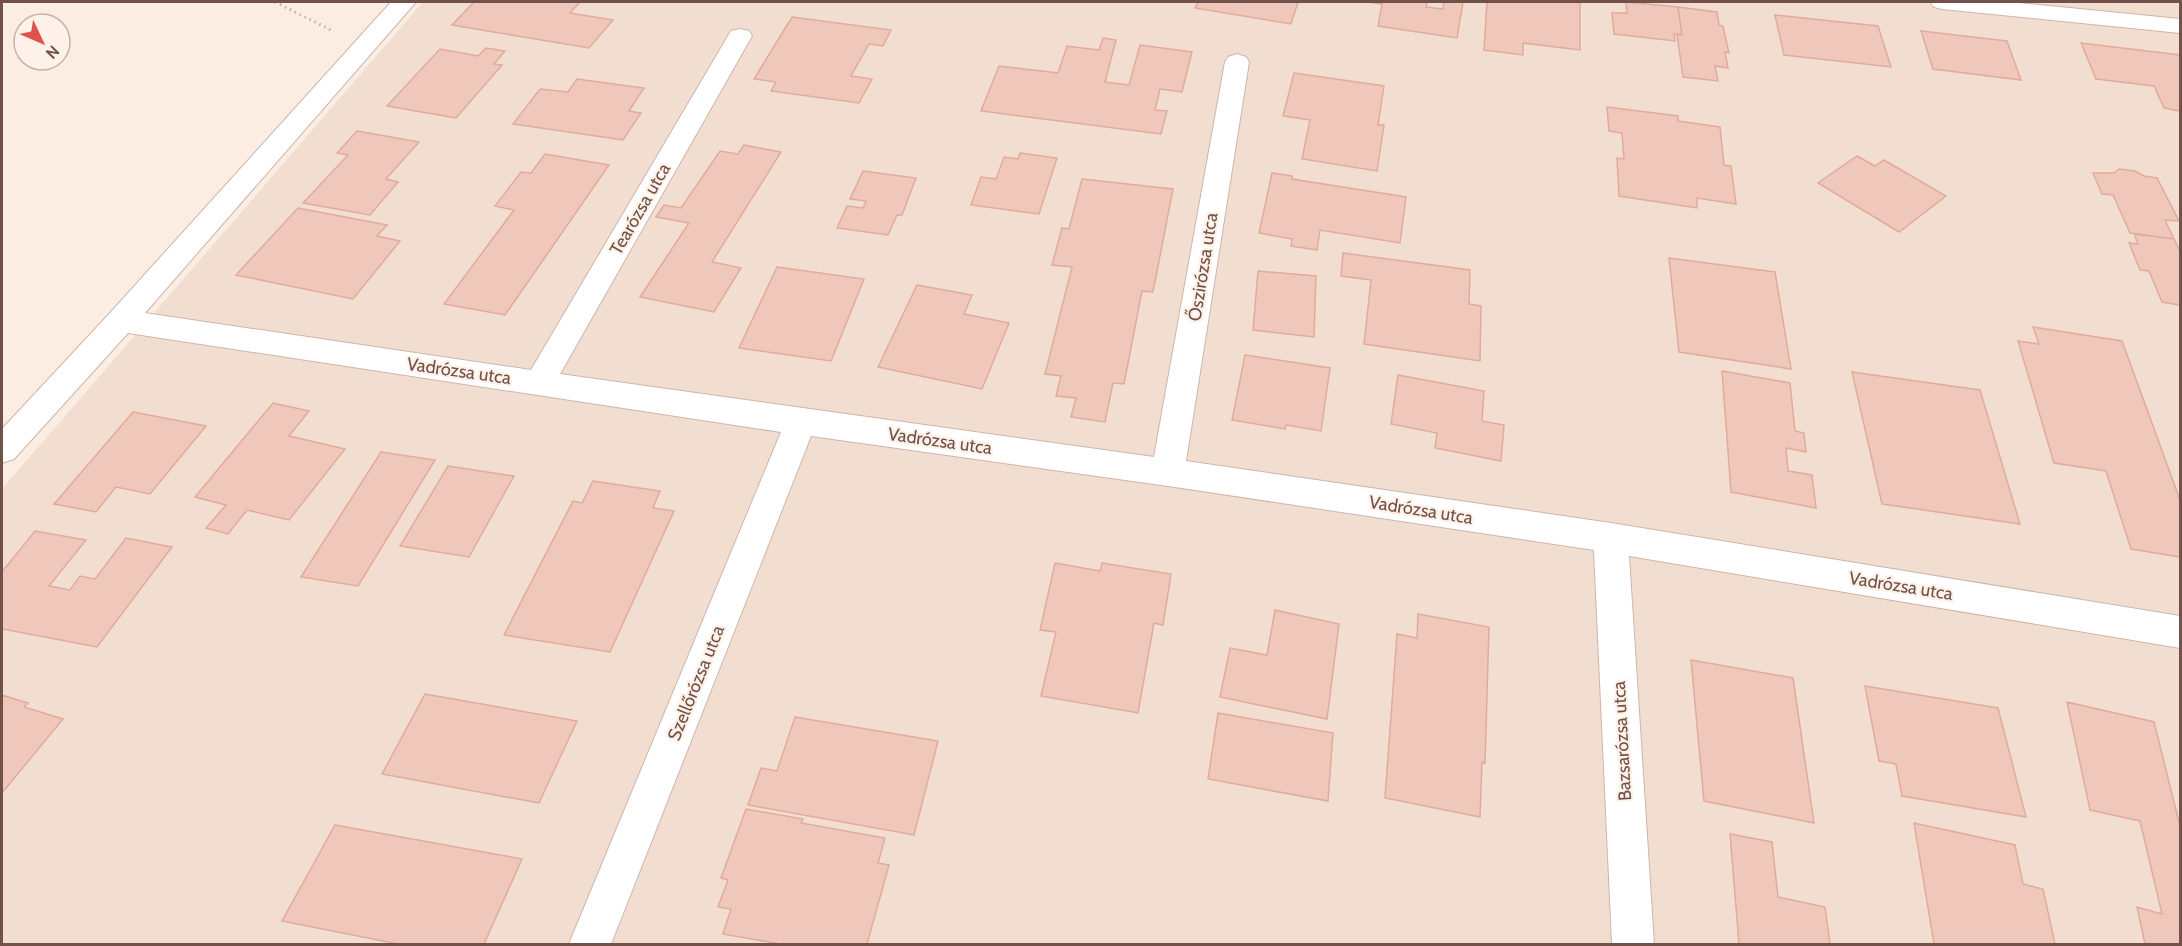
<svg xmlns="http://www.w3.org/2000/svg" width="2182" height="946" font-family="Cabin,sans-serif">
	<style>
		.residential { fill: #f2ded1 }
		.building { fill: #efc7bb; stroke: #e1ab9c; stroke-width: 1.5 }
		.lines { fill: none; stroke-linecap: round; stroke-linejoin: round }
		.minor-casing { stroke: #ceb5ac; stroke-width: 2 }
		.path { stroke: #d4aa9f; stroke-width: 3; stroke-dasharray: 1.5 4; stroke-linecap: butt }
		.minor { fill: #fff; fill-rule: evenodd }
		.labels { text-anchor: middle; stroke-width: 4.5; stroke-linejoin: round; paint-order: stroke }
		.street-label { font-size: 18px; fill: #71514a; stroke: #fef2e8 }
	</style>
	<rect width="100%" height="100%" fill="#fbede2"/>
	<path class="residential" d="M423,2H2180V944H2V489Z"/>
	<path class="building" d="M474,2H580L570,13L613,20L589,48L452,25Z
		M1198,2H1298L1291,24L1195,8Z
		M1367,2H1427L1426,7L1443,9L1444,2H1463L1457,38L1378,26L1382,4Z
		M1487,2H1580V50L1523,43V55L1484,50Z
		M1626,2L1678,7L1682,35L1674,34L1675,41L1614,34L1612,13H1627Z
		M1678,7L1717,12L1719,25L1723,26L1729,53L1725,52L1728,68L1715,66L1718,81L1683,77L1677,34L1682,35Z
		M1775,15L1878,26L1891,67L1784,55Z
		M792,17L891,30L883,46L869,44L851,76L872,79L859,103L771,91L776,82L754,79Z
		M1921,31L2007,41L2021,80L1933,69Z
		M1103,38L1116,40L1105,82L1129,85L1140,45L1192,52L1182,92L1160,89L1155,110L1167,111L1161,134L981,111L999,66L1058,73L1067,46L1099,50Z
		M2081,43L2180,55V111L2164,108L2154,86L2096,79Z
		M486,48L505,51L494,64L502,65L456,118L387,106L440,49L478,56Z
		M1294,73L1384,86L1378,125H1384L1377,171L1302,159L1310,120L1283,116Z
		M577,79L644,88L629,111L641,113L623,140L513,124L540,89L568,92Z
		M1607,107L1678,116V121L1720,127L1724,165L1731,166L1736,204L1697,198V208L1619,196L1617,158L1624,159L1622,133L1609,131Z
		M357,131L419,142L386,179L398,182L370,215L303,203L348,155L337,153Z
		M744,145L781,152L712,262L741,268L714,312L640,297L689,223L656,217L664,205L681,208L720,151L738,154Z
		M1020,153L1057,158L1039,214L971,205L981,177L996,179L1004,157L1018,159Z
		M545,154L609,165L505,315L444,304L514,210L495,206L521,172L531,173Z
		M1857,156L1875,166L1884,160L1946,196L1899,232L1818,183Z
		M2119,169L2135,171L2144,176L2157,178L2179,221L2165,220L2174,239L2130,233L2113,195L2102,194L2093,173H2114Z
		M863,171L916,178L902,215H897L888,235L837,228L847,206L863,208L866,201L850,199Z
		M1272,173L1292,176V179L1406,197L1400,243L1320,230L1317,250L1291,246L1292,239L1259,233Z
		M1082,179L1173,189L1153,292L1142,291L1124,384L1113,383L1105,422L1071,417L1076,398L1056,396L1061,376L1045,374L1072,267L1052,265L1062,228L1069,229Z
		M298,208L387,225L377,236L400,241L353,299L236,275Z
		M2134,234L2174,239L2180,251V305L2162,302L2149,271L2140,270L2129,243L2138,244Z
		M1343,253L1470,270L1469,304L1481,306L1480,361L1364,344L1371,280L1341,276Z
		M1669,258L1775,272L1791,369L1679,352Z
		M777,267L864,279L831,361L739,348Z
		M1258,271L1316,276L1314,337L1253,330Z
		M917,285L972,295L964,314L1009,323L982,389L878,367Z
		M2033,327L2122,341L2180,500V557L2131,549L2106,471L2054,463L2018,341L2039,344Z
		M1245,355L1330,368L1321,431L1286,425L1285,429L1232,420Z
		M1722,371L1790,383L1795,431L1804,433L1806,452L1786,448L1788,471L1812,475L1816,508L1731,492Z
		M1852,372L1980,390L2020,524L1882,504Z
		M1398,375L1484,391L1482,421L1504,425L1501,461L1435,448L1437,433L1391,424Z
		M273,403L309,411L289,436L345,449L289,520L247,510L228,534L206,528L226,505L195,497Z
		M133,412L206,426L150,494L116,487L96,512L54,504Z
		M381,452L435,460L358,586L301,577Z
		M448,466L514,476L469,557L400,546Z
		M593,481L660,491L653,508L674,511L610,652L504,635L573,501L582,503Z
		M35,531L86,540L49,586L70,590L80,576L95,579L126,538L172,547L97,647L2,629V572Z
		M1055,563L1100,571L1102,563L1171,574L1163,625L1154,623L1138,713L1041,696L1056,632L1040,630Z
		M1275,610L1339,624L1327,719L1220,697L1230,648L1267,655Z
		M1418,614L1489,627L1485,763L1482,762L1480,817L1385,798L1397,634L1417,638Z
		M1691,660L1793,678L1814,823L1704,801Z
		M1865,686L1998,708L2026,817L1902,796L1896,764L1879,761Z
		M425,694L577,721L539,803L382,774Z
		M2,695L28,703L24,707L63,719L2,793Z
		M2067,702L2154,722L2180,826V944H2145L2137,907L2162,914L2140,821L2090,810Z
		M1218,713L1333,733L1328,801L1208,779Z
		M795,717L938,741L914,835L748,805L761,768L777,771Z
		M746,809L803,819L801,823L885,838L878,863L889,865L867,944H780L723,934L731,909L718,907L728,880L721,878Z
		M1914,823L2015,845L2023,884L2043,889L2055,944H1934Z
		M335,825L522,859L484,944H398L282,921Z
		M1730,834L1772,842L1778,897L1825,907L1830,944H1739Z"/>
	<g class="lines">
		<g class="minor-casing">
			<path id="minor" d="M391,2H416L145,313L531,370L728,36L731,31L740,29L749,31L752,36L560,374L1154,457L1225,62L1228,57L1237,54L1246,57L1249,62L1186,461L1611,523L2180,616V648L1629,556L1654,944H1612L1594,550L1168,486L811,436L611,944H569L781,432L128,333L14,459L2,463V429L110,313Z
				M1930,2H2008L2180,19V33L1942,9L1934,7Z"/>
		</g>
		<path class="path" d="M275,2L333,31"/>
		<use href="#minor" class="minor"/>
	</g>
	<g class="labels">
		<g class="street-label">
			<text transform="translate(640 209) rotate(-60)" y="6">Tearózsa utca</text>
			<text transform="translate(1203 267) rotate(-81)" y="6">Őszirózsa utca</text>
			<text transform="translate(459 371) rotate(8)" y="6">Vadrózsa utca</text>
			<text transform="translate(940 441) rotate(8)" y="6">Vadrózsa utca</text>
			<text transform="translate(1421 510) rotate(9)" y="6">Vadrózsa utca</text>
			<text transform="translate(1901 586) rotate(9)" y="6">Vadrózsa utca</text>
			<text transform="translate(696 683) rotate(-68)" y="6">Szellőrózsa utca</text>
			<text transform="translate(1622 741) rotate(-93)" y="6">Bazsarózsa utca</text>
		</g>
	</g>
	<rect width="2182" height="946" fill="none" stroke="#71514a" stroke-width="6"/>
	<g transform="translate(42 42) rotate(134)"><circle r="28" fill="#fef2e8" stroke="#c6b2a9" stroke-width="1.5"/>
	<path d="M0-4.5L10 22L0 15L-10 22Z" fill="#e0534c"/>
	<text y="-9" font-size="16" font-weight="bold" text-anchor="middle" fill="#71514a">N</text>
	</g>
</svg>
